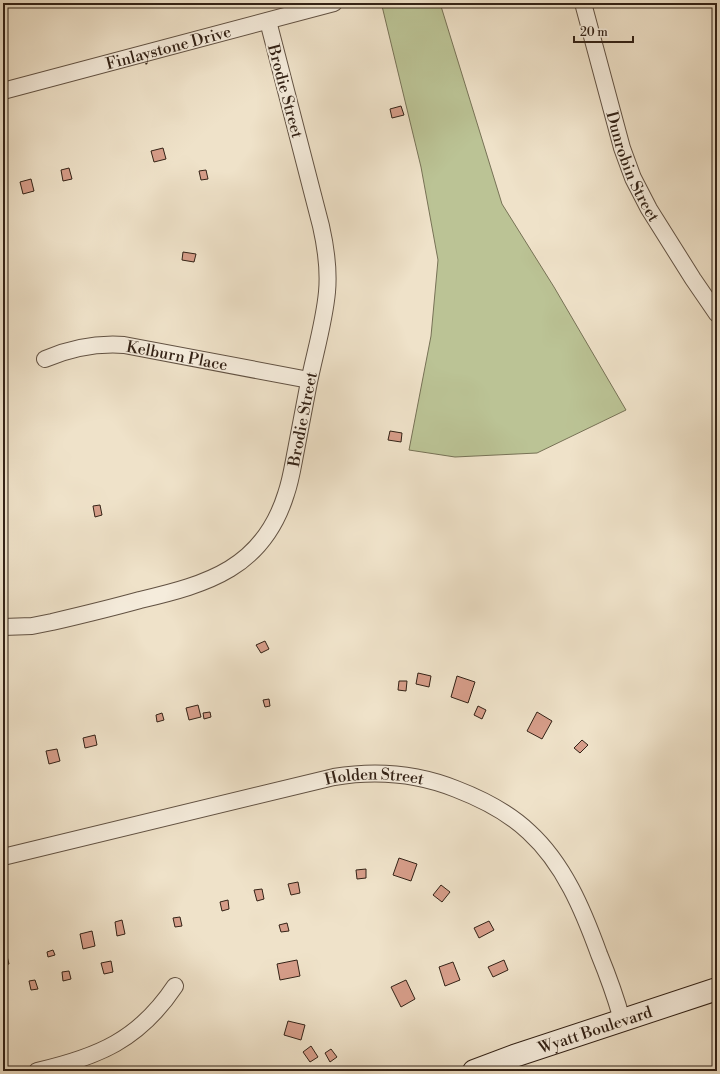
<svg xmlns="http://www.w3.org/2000/svg" width="720" height="1074" font-family="'Libre Bodoni',serif">
	<style>
		.green { fill: #bbc395; stroke: #777256 }
		.building { fill: #d69d89; stroke: #332216 }
		.lines { fill: none; stroke-linecap: round; stroke-linejoin: round }
		.street-casing { stroke: #625243; stroke-width: 18 }
		.secondary-casing { stroke: #332216; stroke-width: 24 }
		.street { stroke: #f5ecdc; stroke-width: 16 }
		.secondary { stroke: #f5ecdc; stroke-width: 22 }
		.labels { text-anchor: middle; stroke-width: 4; stroke-linejoin: round; paint-order: stroke }
		.street-label { font-size: 16px; fill: #332216; stroke: #f5ecdc }
	</style>
	<rect width="100%" height="100%" fill="#efe2c9"/>
	<filter id="stains"><feTurbulence type="fractalNoise" baseFrequency=".005" numOctaves="4"/><feColorMatrix values="0 0 0 0 .2 0 0 0 0 .09 0 0 0 0 .02 0 0 0 .5 -.17"/></filter>
	<radialGradient id="worn" r=".72"><stop offset=".6" stop-color="#630" stop-opacity="0"/><stop offset="1" stop-color="#630" stop-opacity=".3"/></radialGradient>
	<path class="green" d="M393,3H440L502,204L554,287L626,410L537,453L455,457L409,450L431,336L438,260L421,167L382,6Z"/>
	<path class="building" d="M401,106L404,115L392,118L390,109Z
		M163,148L166,159L154,162L151,151Z
		M69,168L72,179L63,181L61,170Z
		M206,170L208,179L201,180L199,171Z
		M31,179L34,191L23,194L20,182Z
		M183,252L196,254L194,262L182,260Z
		M390,431L402,433L401,442L388,440Z
		M100,505L102,515L95,517L93,506Z
		M265,641L269,649L261,653L256,645Z
		M418,673L431,676L429,687L416,684Z
		M457,676L475,682L468,703L451,697Z
		M399,681H407L406,691L398,690Z
		M269,699L270,706L265,707L263,700Z
		M198,705L201,717L189,720L186,708Z
		M478,706L486,710L482,719L474,715Z
		M210,712L211,717L204,719L203,713Z
		M537,712L552,721L542,739L527,731Z
		M162,713L164,720L157,722L156,715Z
		M95,735L97,745L85,748L83,738Z
		M582,740L588,745L580,753L574,748Z
		M57,749L60,761L49,764L46,751Z
		M399,858L417,864L411,881L393,875Z
		M366,869V878L357,879L356,870Z
		M298,882L300,893L291,895L288,884Z
		M441,885L450,892L442,902L433,895Z
		M262,889L264,899L257,901L254,890Z
		M228,900L229,909L222,911L220,902Z
		M180,917L182,926L175,927L173,918Z
		M122,920L125,934L117,936L115,922Z
		M489,921L494,930L479,938L474,928Z
		M287,923L289,931L281,932L279,925Z
		M92,931L95,946L83,949L80,934Z
		M53,950L55,955L48,957L47,952Z
		M6,952L9,964L3,965V953Z
		M297,960L300,976L280,980L277,964Z
		M504,960L508,970L493,977L488,967Z
		M111,961L113,972L104,974L101,963Z
		M453,962L460,980L445,986L439,967Z
		M69,971L71,979L63,981L62,972Z
		M35,980L38,989L31,990L29,981Z
		M406,980L415,999L401,1007L391,987Z
		M288,1021L305,1025L301,1040L284,1035Z
		M311,1046L318,1057L310,1062L303,1052Z
		M331,1049L337,1057L330,1062L325,1053Z"/>
	<g class="lines">
		<g class="street-casing">
			<g id="street">
				<path id="s1" d="M583,3L622,148L633,178L649,209L693,279L717,314"/>
				<path id="s2" d="M3,91L334,3"/>
				<path id="s3" d="M45,359C71,348 96,343 124,345L309,380"/>
				<path id="s4" d="M3,627L32,626L52,622C82,615 111,608 140,600C208,584 263,568 286,494C291,480 293,465 296,450C300,429 304,408 308,387C314,356 324,324 327,292C329,270 326,248 321,226L268,21"/>
				<path id="s5" d="M3,857L334,777C376,770 416,773 456,789C482,799 508,812 529,832C564,864 583,910 599,954C608,976 616,998 622,1020"/>
				<path d="M37,1071C98,1057 139,1040 175,986"/>
			</g>
		</g>
		<g class="secondary-casing">
			<g id="secondary">
				<path id="s6" d="M474,1071L514,1056L717,989"/>
			</g>
		</g>
		<use href="#street" class="street"/>
		<use href="#secondary" class="secondary"/>
	</g>
	<g class="labels">
		<g class="street-label">
			<text dy="6" stroke="none"><textPath href="#s2" startOffset="171">Finlaystone Drive</textPath></text>
			<text transform="translate(286 91) rotate(75)" y="6">Brodie Street</text>
			<text dy="6" stroke="none"><textPath href="#s1" startOffset="171">Dunrobin Street</textPath></text>
			<text dy="6" stroke="none"><textPath href="#s3" startOffset="135">Kelburn Place</textPath></text>
			<text dy="6" stroke="none"><textPath href="#s4" startOffset="408">Brodie Street</textPath></text>
			<text dy="6" stroke="none"><textPath href="#s5" startOffset="381">Holden Street</textPath></text>
			<text dy="6" stroke="none"><textPath href="#s6" startOffset="128">Wyatt Boulevard</textPath></text>
		</g>
	</g>
	<rect width="720" height="1074" fill="none" stroke="#efe2c9" stroke-width="16"/>
	<rect x="4" y="4" width="712" height="1066" fill="none" stroke="#332216" stroke-width="2"/>
	<rect x="8" y="8" width="704" height="1058" fill="none" stroke="#332216"/>
	<path d="M574 36v6h59v-6" fill="none" stroke="#332216" stroke-width="2"/>
	<text x="580" y="36" font-size="12" fill="#332216" stroke="#f5ecdc" stroke-width="3" paint-order="stroke">20 m</text>
	<rect width="100%" height="100%" filter="url(#stains)"/>
	<rect width="100%" height="100%" fill="url(#worn)"/>
</svg>
